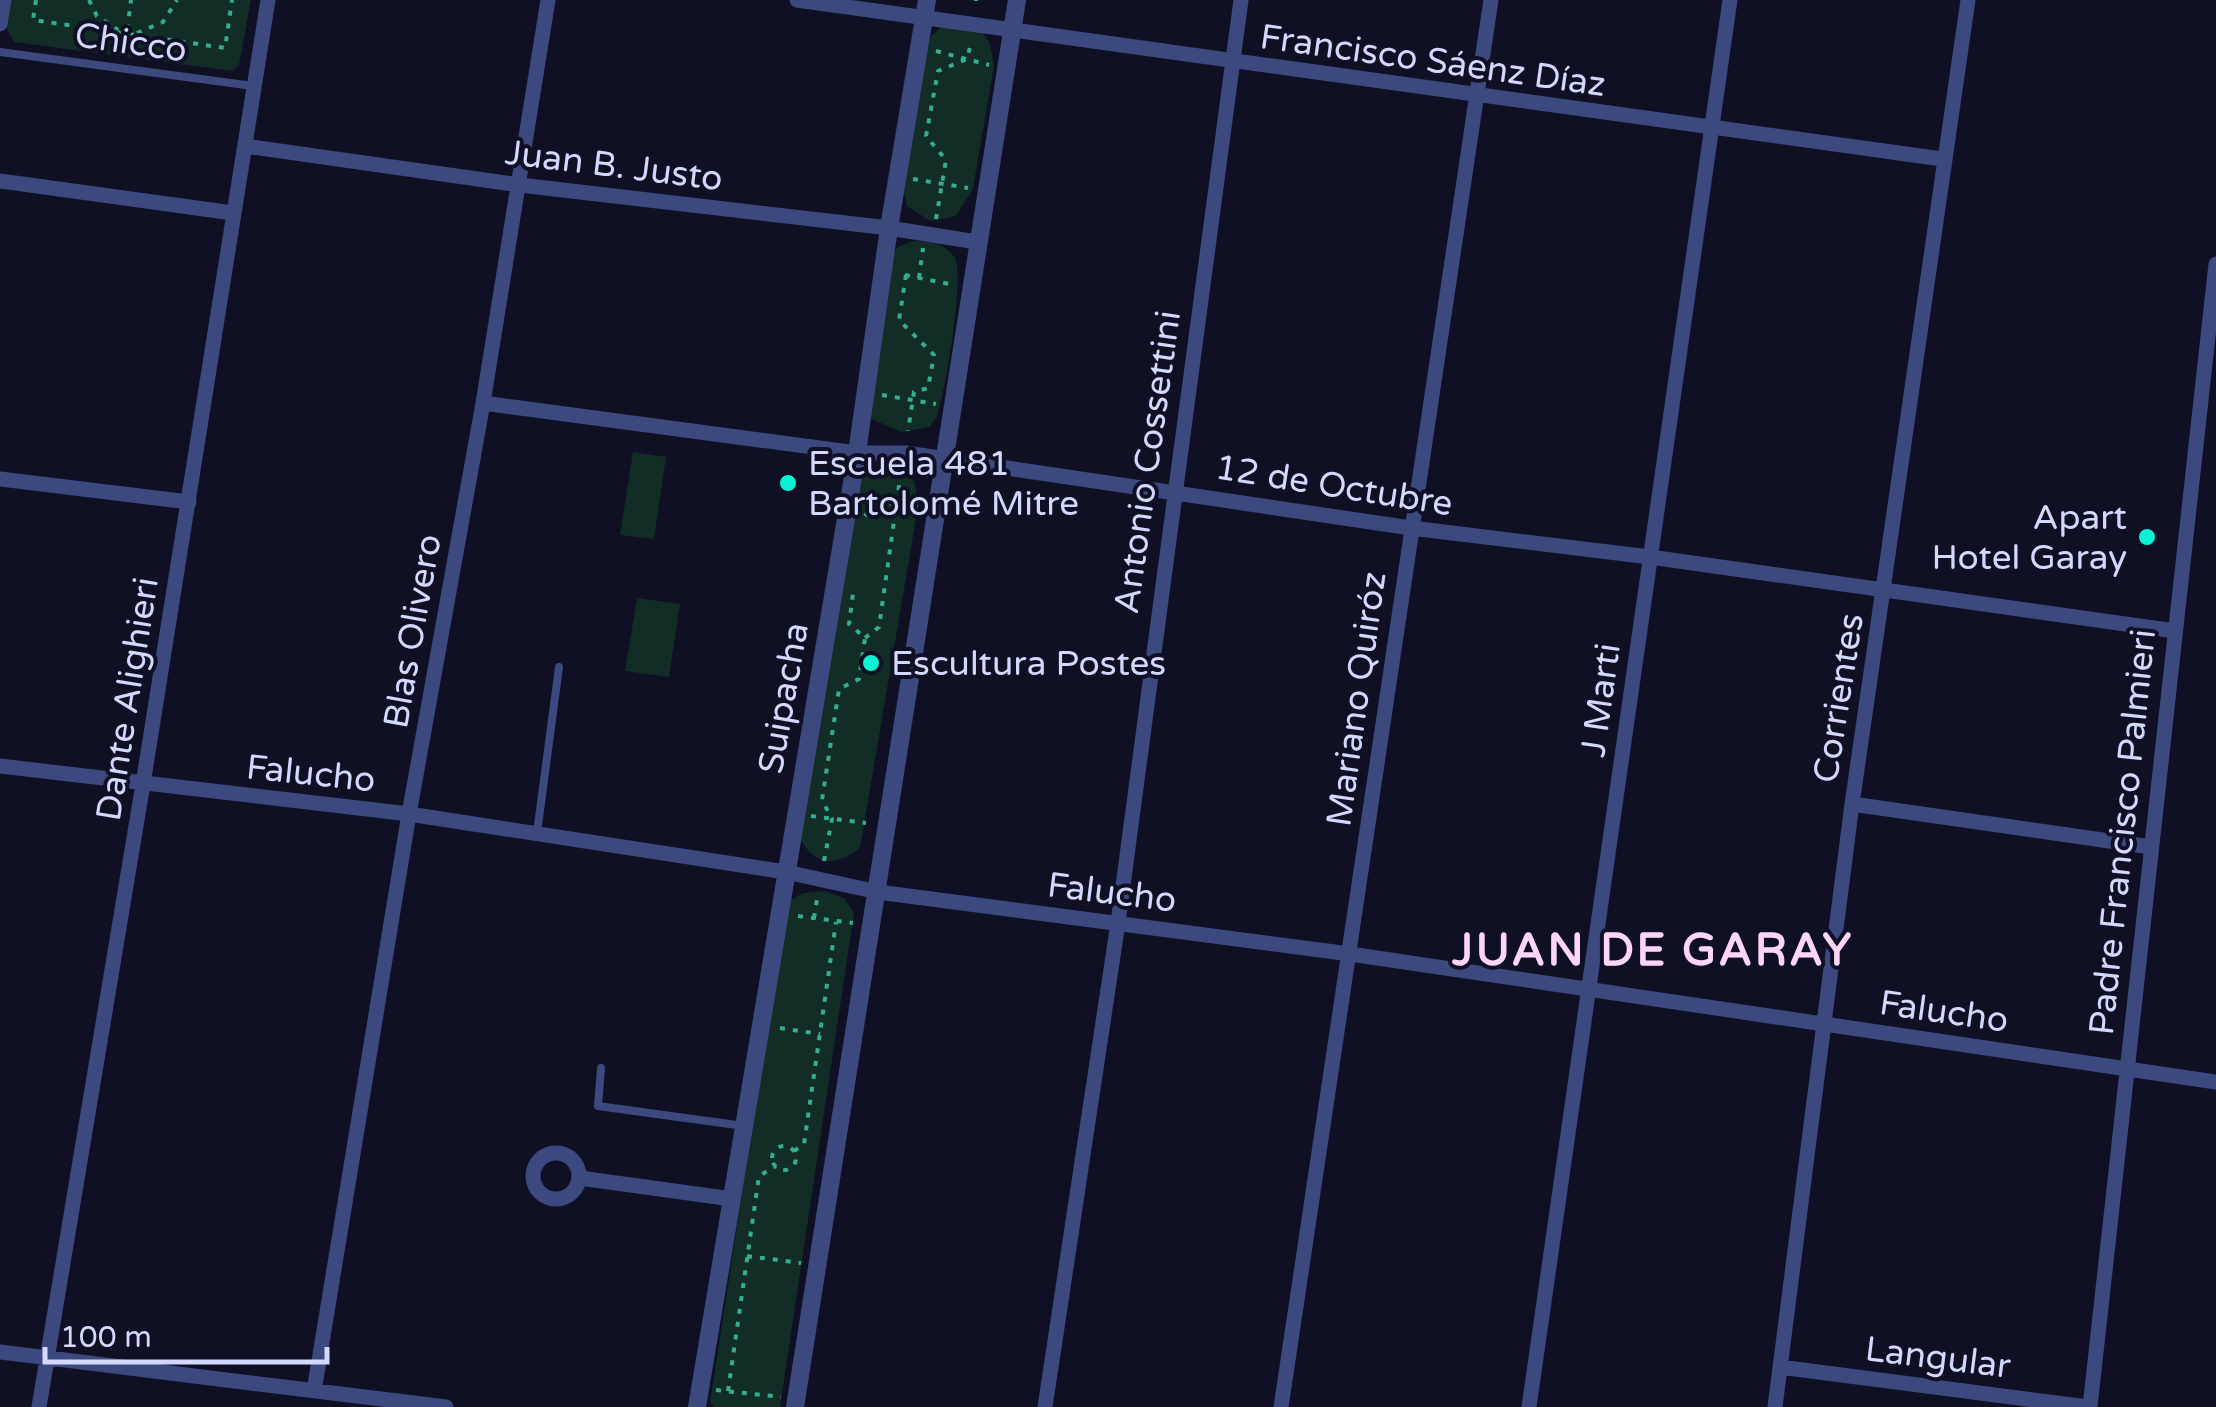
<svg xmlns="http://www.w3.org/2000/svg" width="2216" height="1407" font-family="'Varela Round',sans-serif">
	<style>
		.park { fill: #122c26 }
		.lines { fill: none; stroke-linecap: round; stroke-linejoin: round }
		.path { stroke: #34af8c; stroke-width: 4; stroke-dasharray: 5 8; stroke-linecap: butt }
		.service { stroke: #3c497f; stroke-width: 8 }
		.minor { stroke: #3c497f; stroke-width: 15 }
		.tertiary { stroke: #3c497f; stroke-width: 18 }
		.poi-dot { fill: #0bf1d3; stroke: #0f1023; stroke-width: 4 }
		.labels { text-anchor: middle; stroke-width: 8; stroke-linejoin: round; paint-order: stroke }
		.street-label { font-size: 35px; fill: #d3d8fd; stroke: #0f1023 }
		.poi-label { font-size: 35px; fill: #d3d8fd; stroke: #0f1023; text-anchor: start }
		.district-label { font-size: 45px; font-weight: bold; letter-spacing: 2.5px; fill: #fdd5f8; stroke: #0f1023 }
	</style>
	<rect width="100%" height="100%" fill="#0f1023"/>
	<path class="park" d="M10,0H251L239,65L233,71L14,42L6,27Z
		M941,27L982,32L990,43L994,66L973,189L956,216L930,221L907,206L904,192L924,48L931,36Z
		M913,241C928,241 946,243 955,258C965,274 945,395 937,416L930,427L901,432L872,419L868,406L891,257L898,247Z
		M633,452L666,457L654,539L620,535Z
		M885,468L904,473L915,482L918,507L860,848C835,867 815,867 800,838L860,478L870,470Z
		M637,598L680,604L669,677L625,671Z
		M825,891L844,898L854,913L780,1407H714L710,1402L787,902L803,893Z"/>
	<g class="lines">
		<path class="path" d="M36,0L33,20L225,48L232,0
			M89,0L97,16L118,30
			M976,1V0
			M137,33L163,22L177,0
			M936,51L989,65
			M124,55L131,0
			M913,179L968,188
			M936,219L946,160L926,136L938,71L967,59L971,43
			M905,275L954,285
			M906,275L899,320L934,355L928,388L914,392L908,431
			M919,278L923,248
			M882,395L936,404
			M864,501L918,507
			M865,516L876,502
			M865,638L879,627L901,472
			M811,816L866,823
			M824,861L832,819L822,800L839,689L859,679L865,638L849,624L853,594
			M798,916L853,923
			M814,918L818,893
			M780,1028L820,1034
			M772 1158a12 12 0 1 1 24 0a12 12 0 1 1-24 0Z
			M794,1151L804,1144L836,922
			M747,1256L801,1263
			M716,1390L781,1397
			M728,1391L759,1176L776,1166"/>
		<path class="service" d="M0,52L253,86
			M537,833L559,667
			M601,1068L598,1106L744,1126"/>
		<path class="minor" d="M797,0L1942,159
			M0,24L4,0
			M245,146L520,185L889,228L977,242
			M0,181L233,213
			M483,403L857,453H906L1411,528L1650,557L2175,631
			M0,479L189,502
			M0,766L409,814L786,872L878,892L1350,954L2216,1082
			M1852,804L2151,847
			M533 1176a23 23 0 1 1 46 0a23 23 0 1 1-46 0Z
			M580,1178L732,1199
			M0,1352L446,1407
			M1780,1367L2088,1407
			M314,1391L409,814L483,403L548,0
			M39,1407L143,784L268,0
			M1045,1407L1118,923L1241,0
			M1281,1407L1491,0
			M1529,1407L1730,0
			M1775,1407L1852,804L1968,0
			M2090,1407L2216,264"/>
		<path class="tertiary" d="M697,1407L857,453L889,228L927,0
			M795,1407L1017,0"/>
	</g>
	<g class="poi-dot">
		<circle cx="788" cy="483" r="10"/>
		<circle cx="2147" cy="537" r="10"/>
		<circle cx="871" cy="663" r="10"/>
	</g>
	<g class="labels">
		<g class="street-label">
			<text transform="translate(131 42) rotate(8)" y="12">Chicco</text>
			<text transform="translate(1433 60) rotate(8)" y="12">Francisco Sáenz Díaz</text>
			<text transform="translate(614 165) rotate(7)" y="12">Juan B. Justo</text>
			<text transform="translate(1147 462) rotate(-82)" y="12">Antonio Cossettini</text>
			<text transform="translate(1334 485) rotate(9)" y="12">12 de Octubre</text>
			<text transform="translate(412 631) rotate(-80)" y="12">Blas Olivero</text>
			<text transform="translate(783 698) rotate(-80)" y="12">Suipacha</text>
			<text transform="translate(1838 698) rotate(-81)" y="12">Corrientes</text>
			<text transform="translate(127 699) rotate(-81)" y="12">Dante Alighieri</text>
			<text transform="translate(1356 699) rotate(-82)" y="12">Mariano Quiróz</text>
			<text transform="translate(1600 700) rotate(-82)" y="12">J Marti</text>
			<text transform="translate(311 773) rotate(6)" y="12">Falucho</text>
			<text transform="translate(2122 832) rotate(-84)" y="12">Padre Francisco Palmieri</text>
			<text transform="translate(1112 892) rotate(7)" y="12">Falucho</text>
			<text transform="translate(1944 1011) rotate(8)" y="12">Falucho</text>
			<text transform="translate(1938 1357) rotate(7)" y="12">Langular</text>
		</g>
		<g class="poi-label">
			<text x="808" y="475">Escuela 481<tspan x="808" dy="40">Bartolomé Mitre</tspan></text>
			<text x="2127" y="529" text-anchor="end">Apart<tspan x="2127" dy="40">Hotel Garay</tspan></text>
			<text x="891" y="675">Escultura Postes</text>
		</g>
		<g class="district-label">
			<text x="1653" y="965">JUAN DE GARAY</text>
		</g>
	</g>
	<path d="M45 1347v15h282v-15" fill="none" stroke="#d3d8fd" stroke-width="5"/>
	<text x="60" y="1347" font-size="30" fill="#d3d8fd" stroke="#0f1023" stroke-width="8" paint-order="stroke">100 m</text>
</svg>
